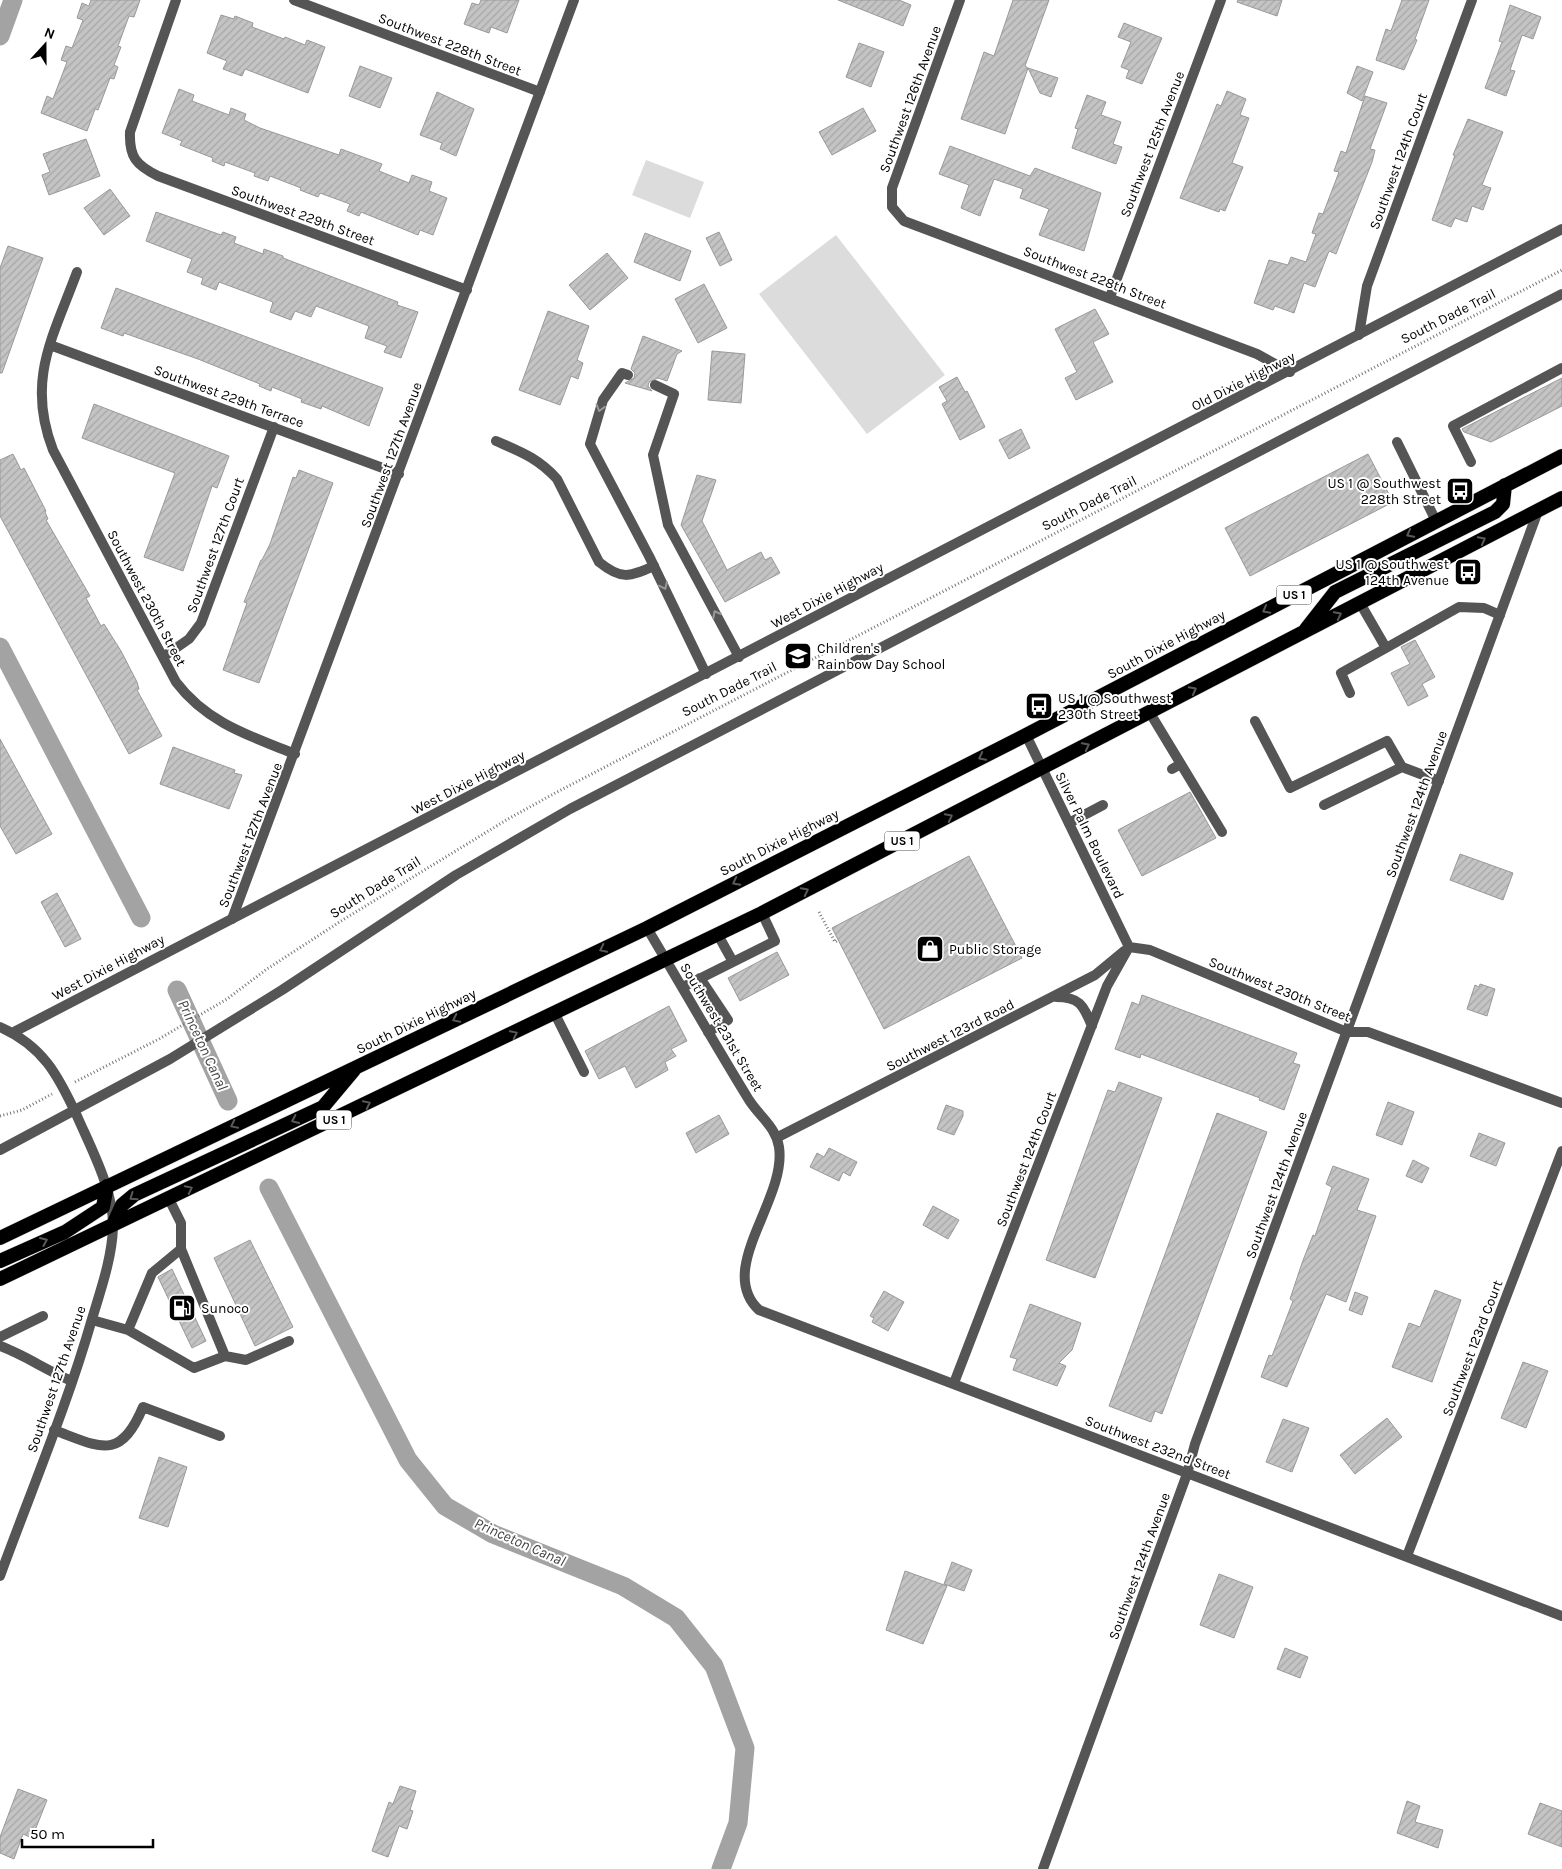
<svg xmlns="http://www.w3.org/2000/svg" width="1562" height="1869" font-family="Karla,sans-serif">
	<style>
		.pitch { fill: #dcdcdc }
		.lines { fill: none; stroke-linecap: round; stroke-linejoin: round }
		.canal { stroke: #a3a3a3; stroke-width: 19 }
		.building { fill: url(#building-hatch); stroke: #999 }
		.trunk-casing { stroke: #dbdbdb; stroke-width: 15 }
		.path { stroke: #777; stroke-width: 3; stroke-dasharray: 1 2.5; stroke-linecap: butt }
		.service { stroke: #555; stroke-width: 10 }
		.minor { stroke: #555; stroke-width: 10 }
		.tertiary { stroke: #555; stroke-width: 10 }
		.trunk { stroke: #000; stroke-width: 14 }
		.oneway { stroke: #999 }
		.oneway2 { stroke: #595959 }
		.labels { text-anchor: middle; stroke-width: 4; stroke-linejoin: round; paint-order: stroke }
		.shield { fill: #fff; stroke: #4c4c4c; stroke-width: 1 }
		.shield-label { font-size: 12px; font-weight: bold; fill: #000 }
		.street-label { font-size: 14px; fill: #000; stroke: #fff }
		.poi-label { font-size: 14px; fill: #000; stroke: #fff; text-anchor: start }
		.water-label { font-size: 15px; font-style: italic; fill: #444; stroke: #fff }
	</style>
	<defs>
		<pattern id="building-hatch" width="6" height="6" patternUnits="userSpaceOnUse" patternTransform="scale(1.25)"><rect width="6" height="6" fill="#c4c4c4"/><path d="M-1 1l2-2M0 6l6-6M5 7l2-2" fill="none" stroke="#a7a7a7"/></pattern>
	</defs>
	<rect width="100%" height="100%" fill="#fff"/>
	<path class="pitch" d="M646,160L704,182L690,218L632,195Z
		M836,235L945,375L867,434L759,294Z"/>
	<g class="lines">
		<path class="canal" d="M0,36L13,0
			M0,647L141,918
			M177,990L228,1101
			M269,1188L408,1460L445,1506L493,1534L623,1586L676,1618L714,1666L745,1748L738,1823L721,1869"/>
	</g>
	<path class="building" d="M91,0H140L134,17L129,16L118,46L121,47L114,65L118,67L114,79L110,78L98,110L95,109L87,131L41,113L47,96L53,99L67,62L61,60L66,46L72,48L83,20L77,18L82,3L89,6Z
		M481,0H519L507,33L491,27L489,33L464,24L472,3L479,5Z
		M838,0H899L911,5L903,26Z
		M1013,0H1049L1025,66L1028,68L1005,134L961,119L984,52L994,56Z
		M1238,0H1282L1277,16L1237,2Z
		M1402,0H1429L1415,39L1417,40L1404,70L1376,60L1386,29L1391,31Z
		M1510,5L1541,17L1533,39L1522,35L1510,70L1515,71L1506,96L1485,88L1502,42L1499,41Z
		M221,15L234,19L235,16L253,23L252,27L284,39L285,37L305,45L307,40L325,47L308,93L245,69L242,76L223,69L227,61L207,53Z
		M1124,23L1162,38L1142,84L1126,78L1129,70L1121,67L1131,42L1118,37Z
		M859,43L884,52L871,87L846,77Z
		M360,66L392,78L380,108L349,96Z
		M1357,66L1373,72L1362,101L1347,93Z
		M1028,68L1058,78L1051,97L1040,93Z
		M179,89L194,95L192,101L229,115L231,108L246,114L244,120L260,128L339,155L341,149L382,164L379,171L409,183L412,175L432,182L429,191L447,198L433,235L420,230L418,235L361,212L359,216L347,211L350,204L320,193L318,197L300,190L301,188L270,176L268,181L254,176L255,173L225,162L224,166L212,161L213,158L180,145L182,141L162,133Z
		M1227,91L1246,99L1240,115L1249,118L1232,163L1243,167L1225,211L1220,209L1219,212L1180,198L1217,104L1221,106Z
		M437,92L474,109L456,156L440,149L442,143L420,135Z
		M1087,95L1106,102L1101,115L1121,122L1113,144L1122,147L1116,164L1072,148L1078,129L1075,128Z
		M1365,96L1387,103L1370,149L1375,150L1372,162L1336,254L1329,251L1315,287L1304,283L1294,313L1275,306L1273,310L1254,303L1269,260L1288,265L1291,257L1306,262L1316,234L1312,233L1319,213L1323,214L1339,172L1334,171L1341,151L1346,153Z
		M863,108L876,131L832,155L819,132Z
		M1468,119L1503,132L1482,185L1491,188L1483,210L1472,206L1467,222L1455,218L1451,227L1432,220L1455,155H1453Z
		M86,139L100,176L49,195L42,175L50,172L43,154Z
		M950,146L1030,176L1035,168L1101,193L1084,251L1039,235L1049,209L1020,198L1023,189L994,179L980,216L961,208L969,185L939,174Z
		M110,189L130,216L104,235L84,208Z
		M156,212L221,235L223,232L236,237L234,243L263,254L264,249L283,256V258L398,302L397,305L418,312L401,358L384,352L387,346L365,338L369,326L316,306L311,317L295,311L291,320L270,312L273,302L219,282L216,290L201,284L203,278L187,272L192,259L146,241Z
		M719,232L732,260L720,266L706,238Z
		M645,233L691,251L680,281L634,262Z
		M8,246L43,258L2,373H0V268Z
		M607,253L628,278L590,310L569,285Z
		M704,284L727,328L698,343L675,299Z
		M116,288L383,388L369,426L322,406L321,409L301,402L302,399L272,387L271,391L259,386L260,384L198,359L124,333L123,336L101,328Z
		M1095,309L1109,334L1093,342L1113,382L1076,400L1065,378L1077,372L1055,329Z
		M548,311L589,326L577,360L583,363L578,379L571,376L560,405L519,390Z
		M643,336L682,351L677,354L667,381L658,378L649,382L648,386L652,391L625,383L634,378L635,373L631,369Z
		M712,351L745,354L741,403L708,400Z
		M957,377L965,392L967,391L985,427L960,440L942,404L947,401L939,387Z
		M1562,378V406L1491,442L1464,432L1462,429Z
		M94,404L229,456L217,488L212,486L183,571L144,557L175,473L82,438Z
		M1021,429L1030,448L1009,459L999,440Z
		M13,454L21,470L24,468L46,511L45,512L48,519L46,520L90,596L86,598L101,626L104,624L121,651L137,682L139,689L137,690L162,736L129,754L0,516V460Z
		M1368,454L1393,502L1250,576L1225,528Z
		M299,470L333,483L259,683L223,670L247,603L244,602L261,560H262L270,544L293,477L296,478Z
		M697,475L716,480L702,521L727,570L761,552L765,560L771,557L780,573L725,602L681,525Z
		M1415,640L1435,677L1422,684L1428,696L1408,706L1391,673L1410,664L1401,647Z
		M0,739L52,834L16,854L0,826Z
		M173,747L235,770L234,773L242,775L229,809L160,784Z
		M1190,792L1216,838L1142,876L1118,830Z
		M1460,854L1513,873L1503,900L1450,880Z
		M969,856L1022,958L884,1029L832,928Z
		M57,893L81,939L65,947L41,902Z
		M777,952L789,975L740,1001L728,978Z
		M1480,984L1495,989L1487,1016L1467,1009L1475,985L1479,987Z
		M1142,995L1297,1053L1293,1063L1300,1065L1284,1110L1259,1100L1260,1098L1141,1054L1140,1058L1115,1049L1132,1002L1139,1005Z
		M669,1006L687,1041L671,1049L676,1056L665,1062L668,1070L636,1088L625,1066L599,1079L585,1051Z
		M1119,1082L1162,1098L1095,1278L1046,1260L1108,1090L1115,1092Z
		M1388,1102L1414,1112L1402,1145L1376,1135Z
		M946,1105L963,1111V1116L954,1135L937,1129Z
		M1217,1113L1267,1132L1162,1414L1155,1411L1151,1422L1109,1406Z
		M719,1115L729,1134L696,1153L686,1133Z
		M1479,1133L1505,1143L1496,1166L1470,1156Z
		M829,1148L857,1162L850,1176L843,1172L839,1181L810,1167L817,1153L824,1157Z
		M1413,1160L1429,1168L1422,1183L1406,1176Z
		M1333,1166L1369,1179L1357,1210L1376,1216L1346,1302L1326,1294L1287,1387L1261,1377L1269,1355L1272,1356L1293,1301L1290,1299L1302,1263L1313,1235L1315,1236L1332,1187L1326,1184Z
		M933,1206L959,1220L948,1239L923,1225Z
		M250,1240L293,1327L255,1346L214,1258Z
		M172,1269L206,1341L192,1348L158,1277Z
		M1435,1290L1461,1300L1432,1382L1392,1367L1409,1323L1420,1327Z
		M884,1291L904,1302L888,1331L872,1322L874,1318L870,1316Z
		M1355,1292L1368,1297L1362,1315L1349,1310Z
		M1030,1304L1081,1323L1072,1350L1059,1363L1066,1366L1057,1386L1013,1370L1017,1359L1010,1357Z
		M1523,1362L1548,1371L1526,1428L1501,1418Z
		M1387,1418L1402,1437L1355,1474L1340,1455Z
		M1283,1419L1309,1428L1292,1472L1266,1462Z
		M159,1457L187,1467L168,1527L139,1518Z
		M952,1562L972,1570L964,1591L944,1584Z
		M905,1571L947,1586L923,1644L886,1630Z
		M1219,1574L1253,1587L1234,1638L1200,1625Z
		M1285,1648L1308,1657L1300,1678L1277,1669Z
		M400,1786L416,1791L410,1810L413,1811L407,1829L399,1826L388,1857L372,1851L389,1802L393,1804Z
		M18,1789L47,1800L32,1838L23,1834L14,1859L0,1853V1837Z
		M1407,1801L1420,1806L1415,1822L1443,1830L1438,1848L1397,1833Z
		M1540,1803L1562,1811V1847L1528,1834Z"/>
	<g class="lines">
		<g class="trunk-casing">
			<path id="trunk" d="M1306,629L1335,592L1495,512L1503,504L1505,485
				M113,1225L122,1205L134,1195L323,1107L354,1070
				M0,1238L647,928L1026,735L1562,456
				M0,1261L65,1232L103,1207L107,1186
				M0,1279L762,913L1562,498"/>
		</g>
		<path class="path" d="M819,912L835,942L838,940
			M75,1082L159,1039L227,999L267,969L341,921L508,819L557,792L1562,270
			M0,1116L22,1110L52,1094"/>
		<path class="service" d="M628,375L622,373L603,400L590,444L649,556L706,674
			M655,385L674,394L653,455L668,525L739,657
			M1397,442L1436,521
			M1471,462L1453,426L1562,368
			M1360,603L1386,648L1459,607L1484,608L1500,615
			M1350,693L1341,673L1386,648
			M1150,713L1222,832
			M1255,721L1290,788L1387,741L1402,767L1439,781
			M1172,769L1181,764
			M1324,805L1402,767
			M1069,823L1103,805
			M718,935L733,962
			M700,978L728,1020L708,1032
			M683,987L775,941L762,913
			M555,1014L584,1072
			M0,1150L170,1059L282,990L456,875L570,809L1562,294
			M169,1199L181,1223V1249L225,1356L194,1368L128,1330L152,1273L181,1249
			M92,1320L128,1330
			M0,1337L43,1316
			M0,1346C25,1355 47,1371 72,1381
			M225,1356L246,1360L289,1341
			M54,1430C100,1447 120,1462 143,1407L220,1436"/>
		<path class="minor" d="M176,0L130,132C129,157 136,165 158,176L467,290
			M294,0L540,92
			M960,0L892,188V207L904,221L1257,354L1290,372
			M77,272C53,337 26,380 53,450L176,682C207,723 250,736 295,754
			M1110,297L1221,0
			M1359,335L1367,286L1472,0
			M50,345L399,474
			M496,441C521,452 538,458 557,479L599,562C621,580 629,577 654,566
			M163,657L189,639L201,623L274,427
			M1026,735L1129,947
			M232,919L574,0
			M1129,947L1150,950L1347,1032H1368L1562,1103
			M1056,997C1080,997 1083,1005 1092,1026
			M778,1137L1095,975L1124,951
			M954,1383L1107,986L1129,947
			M1407,1556L1562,1151"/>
		<path class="tertiary" d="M647,928C681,985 714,1043 749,1100C760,1117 776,1127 779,1147C787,1200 715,1269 759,1310L1562,1616
			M0,1027C43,1046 58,1075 77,1116C91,1148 114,1191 113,1227C112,1258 101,1289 92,1319C67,1406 31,1491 0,1576
			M12,1033L1562,229
			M1043,1869L1187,1474L1195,1444L1538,511"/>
		<use href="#trunk" class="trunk"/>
	</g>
	<defs><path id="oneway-chevron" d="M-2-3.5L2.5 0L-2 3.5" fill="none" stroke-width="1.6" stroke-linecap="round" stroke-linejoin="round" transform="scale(1.25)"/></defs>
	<g class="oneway">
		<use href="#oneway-chevron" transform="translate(600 408) rotate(107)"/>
		<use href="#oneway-chevron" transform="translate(664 586) rotate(65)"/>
		<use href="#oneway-chevron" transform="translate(716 614) rotate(-118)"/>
	</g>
	<g class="oneway2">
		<use href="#oneway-chevron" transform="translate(1410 534) rotate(152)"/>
		<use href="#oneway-chevron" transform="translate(1482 540) rotate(-28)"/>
		<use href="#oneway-chevron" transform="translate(1266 610) rotate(152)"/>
		<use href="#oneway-chevron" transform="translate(1338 615) rotate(-27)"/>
		<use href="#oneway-chevron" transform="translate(1193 690) rotate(-28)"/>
		<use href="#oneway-chevron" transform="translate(1086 746) rotate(-27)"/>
		<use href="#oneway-chevron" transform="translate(982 757) rotate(153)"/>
		<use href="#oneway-chevron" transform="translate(949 817) rotate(-27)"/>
		<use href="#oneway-chevron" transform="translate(736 882) rotate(153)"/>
		<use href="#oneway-chevron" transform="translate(805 891) rotate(-27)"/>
		<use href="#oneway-chevron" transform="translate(603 949) rotate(154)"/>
		<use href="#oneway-chevron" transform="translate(456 1019) rotate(154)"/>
		<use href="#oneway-chevron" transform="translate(514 1034) rotate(-26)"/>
		<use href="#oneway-chevron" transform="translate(367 1104) rotate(-26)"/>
		<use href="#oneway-chevron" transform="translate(295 1120) rotate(155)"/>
		<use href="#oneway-chevron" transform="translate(234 1125) rotate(154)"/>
		<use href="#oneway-chevron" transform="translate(189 1189) rotate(-26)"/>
		<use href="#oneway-chevron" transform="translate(133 1197) rotate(145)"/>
		<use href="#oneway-chevron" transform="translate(44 1241) rotate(-23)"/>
	</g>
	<defs>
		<g id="bus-square" transform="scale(1.4375)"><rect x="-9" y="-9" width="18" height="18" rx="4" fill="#000" stroke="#fff"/><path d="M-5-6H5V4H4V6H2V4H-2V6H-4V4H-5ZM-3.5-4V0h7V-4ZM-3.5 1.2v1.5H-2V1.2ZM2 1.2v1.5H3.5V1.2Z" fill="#fff"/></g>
		<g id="school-square" transform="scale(1.4375)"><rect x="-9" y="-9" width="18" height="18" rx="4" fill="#000" stroke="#fff"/><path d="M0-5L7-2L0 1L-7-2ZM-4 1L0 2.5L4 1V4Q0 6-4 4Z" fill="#fff"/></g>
		<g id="shop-square" transform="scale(1.4375)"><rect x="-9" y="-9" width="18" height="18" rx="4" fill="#000" stroke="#fff"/><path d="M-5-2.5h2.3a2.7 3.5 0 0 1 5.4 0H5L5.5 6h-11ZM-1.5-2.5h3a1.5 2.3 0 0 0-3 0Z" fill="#fff"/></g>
		<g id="fuel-square" transform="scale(1.4375)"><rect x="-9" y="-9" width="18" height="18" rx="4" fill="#000" stroke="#fff"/><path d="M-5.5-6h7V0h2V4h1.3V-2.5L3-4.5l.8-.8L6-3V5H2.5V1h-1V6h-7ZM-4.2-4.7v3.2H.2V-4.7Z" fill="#fff"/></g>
	</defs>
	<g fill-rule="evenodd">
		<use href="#bus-square" x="1460" y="491"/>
		<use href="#bus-square" x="1468" y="572"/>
		<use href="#school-square" x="798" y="656"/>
		<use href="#bus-square" x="1039" y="706"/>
		<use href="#shop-square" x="930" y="949"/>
		<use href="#fuel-square" x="182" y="1308"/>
	</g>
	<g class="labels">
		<g class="shield">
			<rect x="1276.5" y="585.5" width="35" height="19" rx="4"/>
			<rect x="884.5" y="831.5" width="35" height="19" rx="4"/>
			<rect x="316.5" y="1110.5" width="35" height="19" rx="4"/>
		</g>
		<g class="shield-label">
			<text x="1294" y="599">US 1</text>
			<text x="902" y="845">US 1</text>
			<text x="334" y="1124">US 1</text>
		</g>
		<g class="street-label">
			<text transform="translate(450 44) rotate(21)" y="5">Southwest 228th Street</text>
			<text transform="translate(910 99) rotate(-70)" y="5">Southwest 126th Avenue</text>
			<text transform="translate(1152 144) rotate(-69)" y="5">Southwest 125th Avenue</text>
			<text transform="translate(1398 161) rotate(-70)" y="5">Southwest 124th Court</text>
			<text transform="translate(303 215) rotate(20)" y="5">Southwest 229th Street</text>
			<text transform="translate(1095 277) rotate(21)" y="5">Southwest 228th Street</text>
			<text transform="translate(1448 316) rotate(-27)" y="5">South Dade Trail</text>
			<text transform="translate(1243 381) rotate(-27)" y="5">Old Dixie Highway</text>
			<text transform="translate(229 396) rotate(20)" y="5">Southwest 229th Terrace</text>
			<text transform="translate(391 455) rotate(-70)" y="5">Southwest 127th Avenue</text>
			<text transform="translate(1089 503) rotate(-27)" y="5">South Dade Trail</text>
			<text transform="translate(215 545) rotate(-70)" y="5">Southwest 127th Court</text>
			<text transform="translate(827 595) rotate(-28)" y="5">West Dixie Highway</text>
			<text transform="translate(147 598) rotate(62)" y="5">Southwest 230th Street</text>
			<text transform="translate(1166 644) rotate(-28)" y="5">South Dixie Highway</text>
			<text transform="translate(729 689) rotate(-27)" y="5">South Dade Trail</text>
			<text transform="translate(468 782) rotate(-27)" y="5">West Dixie Highway</text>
			<text transform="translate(1416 804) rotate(-70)" y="5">Southwest 124th Avenue</text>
			<text transform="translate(250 835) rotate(-69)" y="5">Southwest 127th Avenue</text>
			<text transform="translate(1090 835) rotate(64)" y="5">Silver Palm Boulevard</text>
			<text transform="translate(779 842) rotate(-27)" y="5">South Dixie Highway</text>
			<text transform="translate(375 887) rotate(-32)" y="5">South Dade Trail</text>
			<text transform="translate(108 967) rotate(-28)" y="5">West Dixie Highway</text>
			<text transform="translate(1280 989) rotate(22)" y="5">Southwest 230th Street</text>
			<text transform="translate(416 1021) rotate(-26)" y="5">South Dixie Highway</text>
			<text transform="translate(722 1027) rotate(59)" y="5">Southwest 231st Street</text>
			<text transform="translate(950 1035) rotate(-27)" y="5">Southwest 123rd Road</text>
			<text transform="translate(1026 1159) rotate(-69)" y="5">Southwest 124th Court</text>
			<text transform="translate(1276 1185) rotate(-70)" y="5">Southwest 124th Avenue</text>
			<text transform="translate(1472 1348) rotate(-69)" y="5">Southwest 123rd Court</text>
			<text transform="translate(56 1379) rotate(-71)" y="5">Southwest 127th Avenue</text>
			<text transform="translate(1158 1447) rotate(21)" y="5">Southwest 232nd Street</text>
			<text transform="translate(1139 1566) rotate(-70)" y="5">Southwest 124th Avenue</text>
		</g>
		<g class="poi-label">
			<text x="1441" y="488" text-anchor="end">US 1 @ Southwest<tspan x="1441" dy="16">228th Street</tspan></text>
			<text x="1449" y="569" text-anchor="end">US 1 @ Southwest<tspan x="1449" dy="16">124th Avenue</tspan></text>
			<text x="817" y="653">Children's<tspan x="817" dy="16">Rainbow Day School</tspan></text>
			<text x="1058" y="703">US 1 @ Southwest<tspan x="1058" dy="16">230th Street</tspan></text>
			<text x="949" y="954">Public Storage</text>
			<text x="201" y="1313">Sunoco</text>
		</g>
		<g class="water-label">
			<text transform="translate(203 1045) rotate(65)" y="5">Princeton Canal</text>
			<text transform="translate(520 1542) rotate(24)" y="5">Princeton Canal</text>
		</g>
	</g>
	<g transform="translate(45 45) rotate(21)" stroke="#ffffff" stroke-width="4" paint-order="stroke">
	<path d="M0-4L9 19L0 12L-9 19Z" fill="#000000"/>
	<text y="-8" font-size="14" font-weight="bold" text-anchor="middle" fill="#000000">N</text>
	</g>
	<path d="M22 1839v8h131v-8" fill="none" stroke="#000000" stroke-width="2.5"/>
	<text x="30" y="1839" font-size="15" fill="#000000" stroke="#ffffff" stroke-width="4" paint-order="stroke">50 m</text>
</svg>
